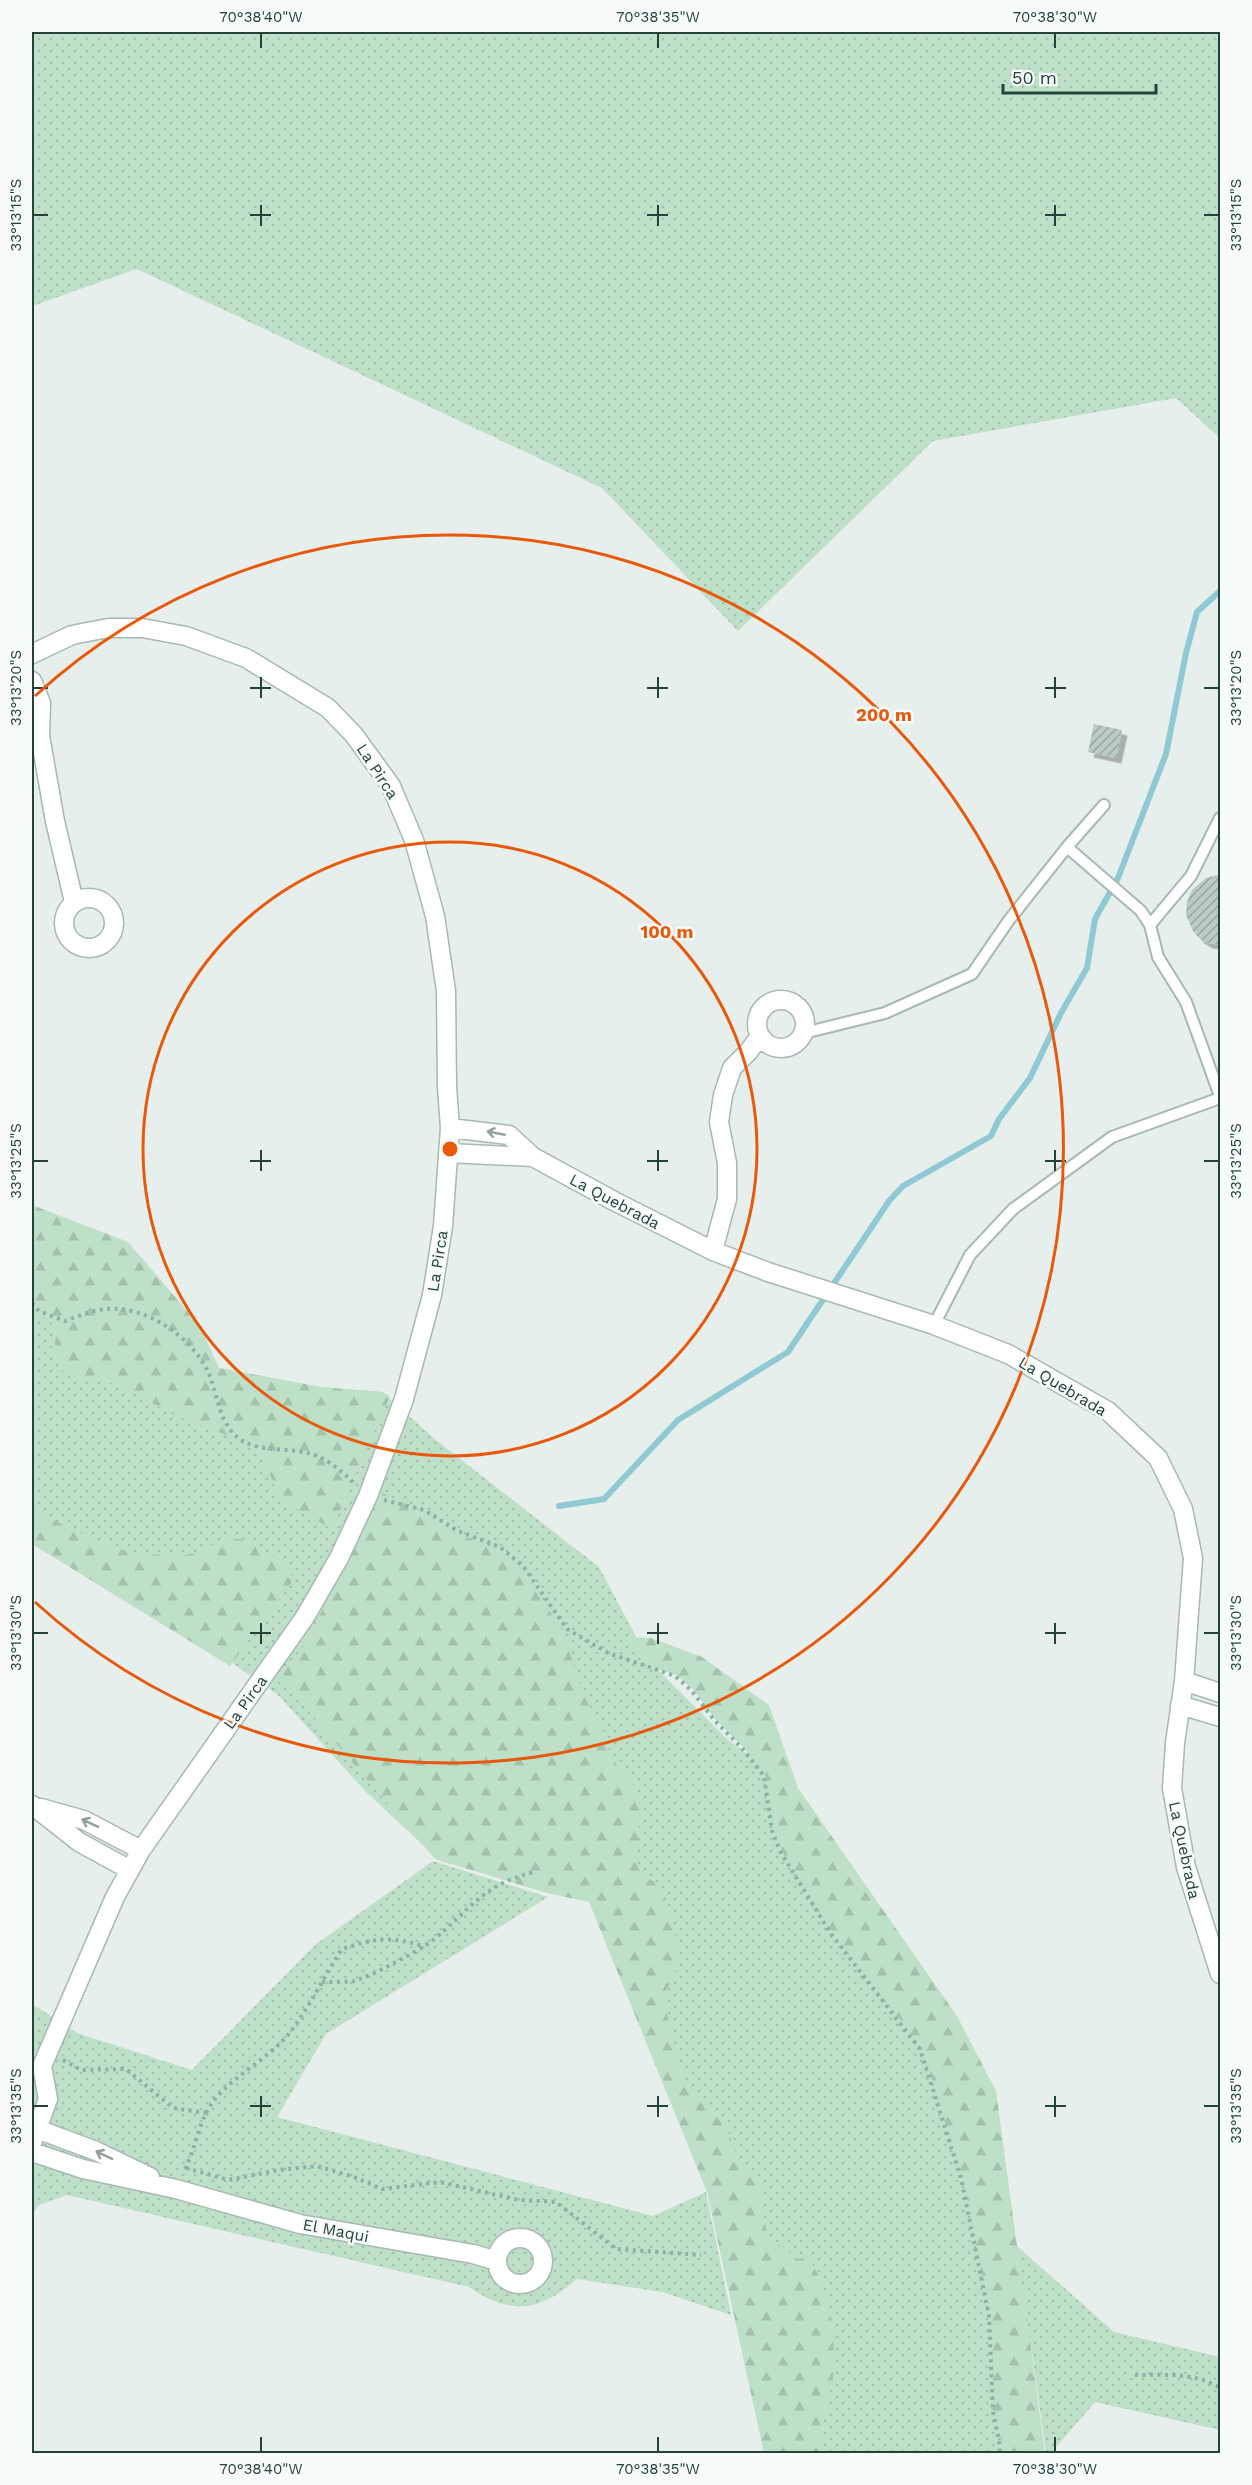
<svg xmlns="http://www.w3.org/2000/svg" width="1252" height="2485" font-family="'Work Sans',sans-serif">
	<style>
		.grass { fill: url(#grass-dots) }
		.forest { fill: url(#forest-firs) }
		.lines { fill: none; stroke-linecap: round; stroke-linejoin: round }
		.stream { stroke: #8ec9d4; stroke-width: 6 }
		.building { fill: url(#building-hatch); filter: url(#shadow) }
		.service-casing { stroke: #a8b8b2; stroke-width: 14 }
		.minor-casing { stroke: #a8b8b2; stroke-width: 21 }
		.path { stroke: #86b3a5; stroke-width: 4; stroke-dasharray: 3 4.5; stroke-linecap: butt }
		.service { stroke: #fff; stroke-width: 10 }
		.minor { stroke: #fff; stroke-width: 18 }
		.oneway { stroke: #92a09c }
		.ticks { fill: none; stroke: #24423a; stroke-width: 2 }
		.ring { fill: none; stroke: #e8590c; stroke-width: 3 }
		.labels { text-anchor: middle; stroke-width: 5; stroke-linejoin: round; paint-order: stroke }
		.street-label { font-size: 16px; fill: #24423a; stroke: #f7fbf9 }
		.centre { fill: #e8590c; stroke: #f7fbf9; stroke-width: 3 }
		.ring-label { font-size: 18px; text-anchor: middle; font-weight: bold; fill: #e8590c; stroke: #f7fbf9; stroke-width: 5; stroke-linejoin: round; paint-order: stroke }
		.neatline { fill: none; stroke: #24423a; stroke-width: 2 }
		.ticks-label { font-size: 15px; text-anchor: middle; fill: #24423a }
	</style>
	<defs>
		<pattern id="grass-dots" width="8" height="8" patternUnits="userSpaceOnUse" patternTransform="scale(1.5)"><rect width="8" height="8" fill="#bfe0c8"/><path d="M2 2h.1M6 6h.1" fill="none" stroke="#a4c1ad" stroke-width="1.8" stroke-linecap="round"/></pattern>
		<pattern id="forest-firs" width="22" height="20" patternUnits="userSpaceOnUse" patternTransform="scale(1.5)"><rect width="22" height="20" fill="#bfe0c8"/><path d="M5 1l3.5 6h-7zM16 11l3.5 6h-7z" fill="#a4c1ad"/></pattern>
		<pattern id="building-hatch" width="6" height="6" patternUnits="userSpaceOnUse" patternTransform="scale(1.5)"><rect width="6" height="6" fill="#bbcac4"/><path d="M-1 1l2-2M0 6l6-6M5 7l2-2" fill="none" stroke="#98a6a0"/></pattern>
		<filter id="shadow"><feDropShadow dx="5.5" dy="5.5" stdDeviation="0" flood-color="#0004"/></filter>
	</defs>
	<rect width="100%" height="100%" fill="#e6efeb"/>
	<path class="grass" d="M32,32H1220V438L1176,398L933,441L738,631L602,488L137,269L32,306Z
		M32,1205L219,1368L320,1387L382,1392L437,1441L599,1567L649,1661L729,1741L798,1789L1018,2247L1114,2332L1220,2357V2430L1095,2402L1051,2453H1046L1029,2331L1044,2453H766L710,2196L591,1901L440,1861L365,1791L279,1696L234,1664L32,1541Z
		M433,1861L548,1897L326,2034L277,2117L653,2216L706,2192L731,2315L662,2292L577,2279C539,2312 511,2316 469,2287L67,2195L39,2205L32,2215V2004L77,2033L192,2070L315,1945Z"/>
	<path class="forest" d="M32,1205L128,1242L200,1326L219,1368L321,1387L382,1392L390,1396L332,1529L293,1507L278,1492L260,1453L232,1437L176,1416L130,1391L104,1380L79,1379L59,1369L55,1349L56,1326L32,1309Z
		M374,1489L424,1513L458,1534L496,1550L525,1573L563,1632L583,1695L601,1725L611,1757L638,1791L640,1809L637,1862L645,1876L661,1887L670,1911L679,1955L675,1972L666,1991L667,2014L680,2067L688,2085L725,2123L738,2158L761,2185V2203L768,2237L786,2249L794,2259L808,2258C830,2285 838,2350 832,2384C827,2410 819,2426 824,2453H764L707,2192L589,1902L547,1893L435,1859L280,1678L307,1641L352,1550Z
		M32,1508L55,1521L109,1546L131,1553L180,1556L195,1553L229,1538L246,1540L281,1561L294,1579L230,1666L32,1544Z
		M628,1637L651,1638L702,1657L769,1705L798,1788L957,2016L996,2091L1045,2453H1002L1001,2440L994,2412L990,2316L963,2178L922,2048L833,1933L781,1850L774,1831L766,1776L743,1747L716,1720L692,1688L676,1675L647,1666Z"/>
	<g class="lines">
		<path class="stream" d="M559,1506L604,1499L678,1420L788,1352L889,1201L903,1186L991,1136L999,1119L1030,1078L1061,1013L1087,968L1095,919L1118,878L1166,754L1186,653L1197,612L1220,591"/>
	</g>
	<path class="building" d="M1094,724L1122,730L1116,758L1088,752Z
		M1221,874V945L1207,943L1199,938L1193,931L1186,915L1187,902L1192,890L1206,878Z"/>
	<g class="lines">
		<g class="service-casing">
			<path id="service" d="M1067,847L1141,911L1150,925L1158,957L1186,1002L1220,1096
				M1150,925L1191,876L1220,818
				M804,1033L885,1013L972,974L1009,920L1067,847L1104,805
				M934,1325L970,1255L1013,1209L1112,1137L1220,1098"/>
		</g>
		<g class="minor-casing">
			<path id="minor" d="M32,654L72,635L108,628H142L186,636L246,658L328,708L354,735L391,786L414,840L435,916L446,991L447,1087L450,1128L443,1226L432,1295L404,1399L368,1496L339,1558L305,1617L141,1850L115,1897L42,2066L48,2099L32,2143
				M32,681L41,703L40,736L55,821L74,902
				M64 923a25 25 0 1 1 50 0a25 25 0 1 1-50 0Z
				M757 1024a24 24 0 1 1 48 0a24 24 0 1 1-48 0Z
				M450,1128L509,1135L533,1157L614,1201L713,1251L768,1272L934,1325L1008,1354L1108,1411L1158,1458L1183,1509L1193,1558L1184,1681L1175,1743L1172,1788L1186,1867L1220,1974
				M448,1153L533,1157
				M713,1251L727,1199V1163L719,1122L723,1095L732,1068L749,1051L760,1036
				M1184,1681L1220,1693
				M1180,1705L1220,1717
				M32,1805L79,1842L130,1870
				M41,1808L84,1820L141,1850
				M32,2129H37L96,2151L150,2177
				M32,2152L83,2169L176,2189L300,2224L473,2254L497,2261
				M497 2261a23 23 0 1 1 46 0a23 23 0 1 1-46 0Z"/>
		</g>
		<path class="path" d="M32,1303L39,1311L65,1321C76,1317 88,1312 99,1310C143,1301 197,1339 211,1379C218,1399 220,1422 237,1437C257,1453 284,1447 307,1453C326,1457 340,1470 353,1482
			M384,1500L424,1510L458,1531L500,1547L523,1566L567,1629L608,1653L675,1676L691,1690L715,1721L742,1748L764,1776L772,1831L780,1851L831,1934L920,2049L961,2178L989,2316L993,2412L999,2440L1000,2454
			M322,1982C332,1982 344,1982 354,1981C368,1978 420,1950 432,1941C470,1910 481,1886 533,1872
			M63,2060L81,2070L126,2069L173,2108L206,2113
			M186,2168L229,2180L278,2170L317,2166L354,2177L382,2189L440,2182L519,2200L556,2202L616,2249L701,2255
			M185,2169C194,2152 198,2129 206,2113C224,2078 268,2062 291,2031C310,2006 325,1975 342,1949C376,1938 388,1936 423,1946
			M1135,2375C1164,2375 1195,2372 1220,2388"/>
		<use href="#service" class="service"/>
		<use href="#minor" class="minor"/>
	</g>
	<defs><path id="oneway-shaft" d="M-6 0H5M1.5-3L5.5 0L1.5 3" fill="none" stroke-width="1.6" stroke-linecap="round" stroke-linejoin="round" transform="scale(1.5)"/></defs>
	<g class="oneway">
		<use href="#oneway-shaft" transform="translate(496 1133) rotate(-169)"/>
		<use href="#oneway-shaft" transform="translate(90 1823) rotate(-155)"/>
		<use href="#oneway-shaft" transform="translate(104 2155) rotate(-155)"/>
	</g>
	<path class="ticks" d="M261,33V48M658,33V48M1055,33V48M261,205V226M658,205V226M1055,205V226M33,215H48M250,215H271M647,215H668M1045,215H1066M1204,215H1219M261,677V698M658,677V698M1055,677V698M33,688H48M250,688H271M647,688H668M1045,688H1066M1204,688H1219M261,1150V1171M658,1150V1171M1055,1150V1171M33,1161H48M250,1161H271M647,1161H668M1045,1161H1066M1204,1161H1219M261,1623V1644M658,1623V1644M1055,1623V1644M33,1633H48M250,1633H271M647,1633H668M1045,1633H1066M1204,1633H1219M261,2096V2117M658,2096V2117M1055,2096V2117M33,2106H48M250,2106H271M647,2106H668M1045,2106H1066M1204,2106H1219M261,2437V2452M658,2437V2452M1055,2437V2452"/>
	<g class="ring">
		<circle cx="450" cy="1149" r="307"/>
		<path d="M35 696A614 614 0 1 1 35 1602"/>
	</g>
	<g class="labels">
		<g class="street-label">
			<text transform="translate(378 771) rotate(57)" y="6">La Pirca</text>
			<text transform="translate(615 1201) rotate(28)" y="6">La Quebrada</text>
			<text transform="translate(437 1261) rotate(-81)" y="6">La Pirca</text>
			<text transform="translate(1063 1386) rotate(31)" y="6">La Quebrada</text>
			<text transform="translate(245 1702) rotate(-54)" y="6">La Pirca</text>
			<text transform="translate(1185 1850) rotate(78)" y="6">La Quebrada</text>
			<text transform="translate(336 2230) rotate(11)" y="6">El Maqui</text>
		</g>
	</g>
	<circle cx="450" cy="1149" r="9" class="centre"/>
	<g class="ring-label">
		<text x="884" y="721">200 m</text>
		<text x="667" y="938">100 m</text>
	</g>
	<rect width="1252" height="2485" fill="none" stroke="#f7fbf9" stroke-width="66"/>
	<path d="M1003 84v9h153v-9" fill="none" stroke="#24423a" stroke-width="3"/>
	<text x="1012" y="84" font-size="18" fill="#24423a" stroke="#f7fbf9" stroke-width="4.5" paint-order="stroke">50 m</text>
	<rect x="33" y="33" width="1186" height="2419" class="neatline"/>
	<g class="ticks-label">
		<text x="261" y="22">70°38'40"W</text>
		<text x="658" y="22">70°38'35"W</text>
		<text x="1055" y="22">70°38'30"W</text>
		<text transform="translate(16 215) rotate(-90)" y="5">33°13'15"S</text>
		<text transform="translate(1236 215) rotate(-90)" y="5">33°13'15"S</text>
		<text transform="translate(16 688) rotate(-90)" y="5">33°13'20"S</text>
		<text transform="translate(1236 688) rotate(-90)" y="5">33°13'20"S</text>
		<text transform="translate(16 1161) rotate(-90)" y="5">33°13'25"S</text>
		<text transform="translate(1236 1161) rotate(-90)" y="5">33°13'25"S</text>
		<text transform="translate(16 1633) rotate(-90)" y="5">33°13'30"S</text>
		<text transform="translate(1236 1633) rotate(-90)" y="5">33°13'30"S</text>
		<text transform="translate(16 2106) rotate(-90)" y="5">33°13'35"S</text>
		<text transform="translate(1236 2106) rotate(-90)" y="5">33°13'35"S</text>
		<text x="261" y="2474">70°38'40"W</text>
		<text x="658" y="2474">70°38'35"W</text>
		<text x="1055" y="2474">70°38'30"W</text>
	</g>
</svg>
